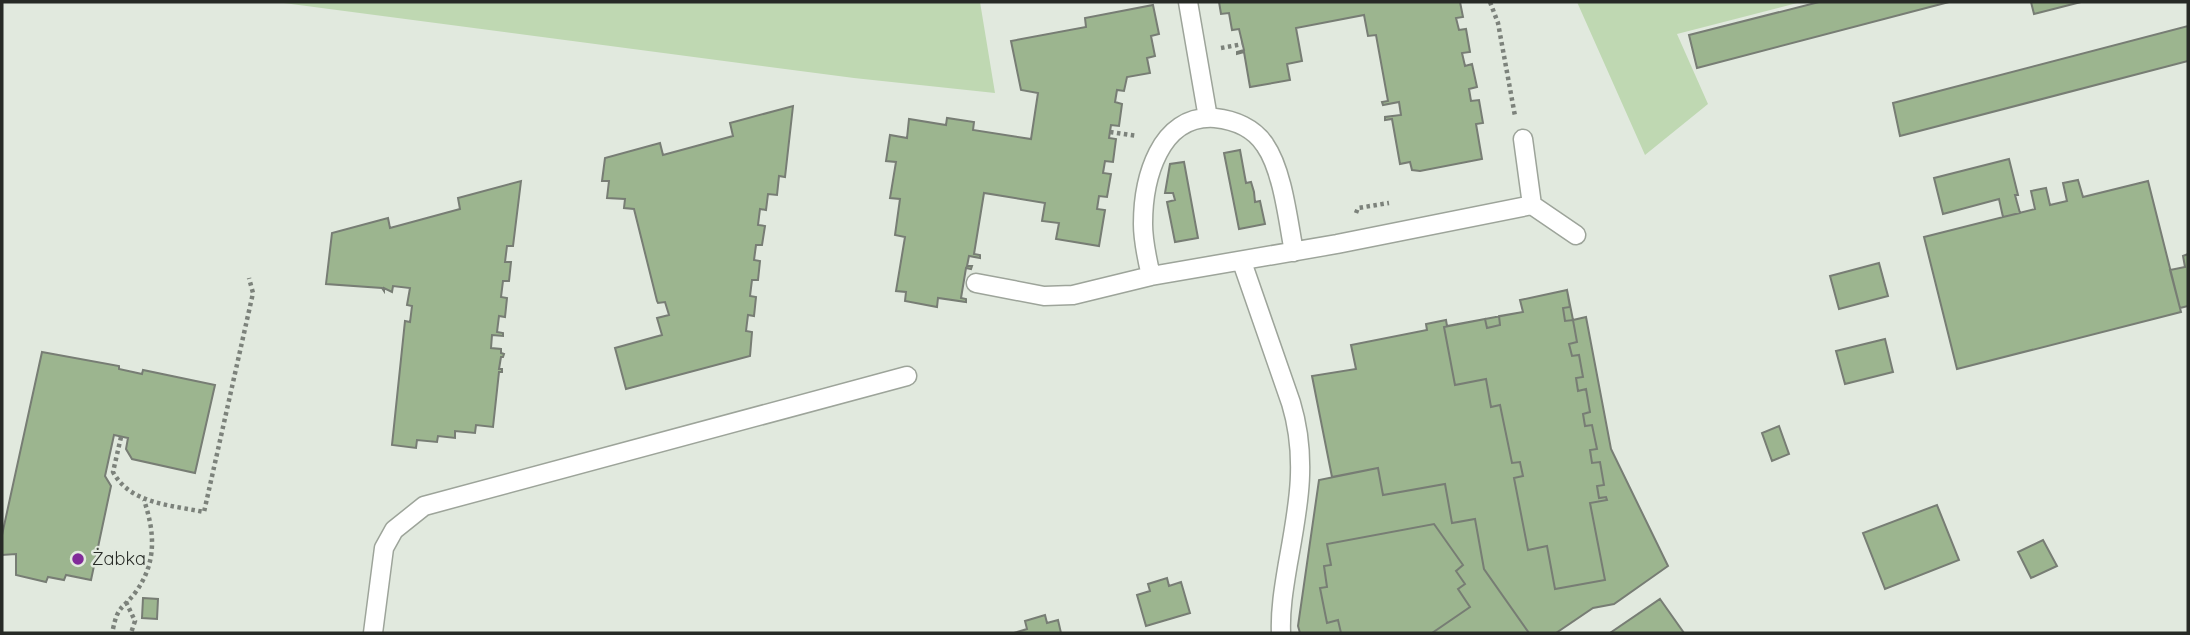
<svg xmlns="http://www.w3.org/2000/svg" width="2190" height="635" font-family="Quicksand,sans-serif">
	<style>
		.green { fill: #bfd8b2 }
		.building { fill: #9cb58f; stroke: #777d74; stroke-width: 2 }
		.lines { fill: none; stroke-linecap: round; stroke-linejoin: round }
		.service-casing { stroke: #9da49a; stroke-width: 21 }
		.path { stroke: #7c827b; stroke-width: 4.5; stroke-dasharray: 3.5 3.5; stroke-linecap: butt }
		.service { stroke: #fff; stroke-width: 18 }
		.poi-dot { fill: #812b99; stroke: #e1e9de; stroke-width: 2.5 }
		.labels { text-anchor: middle; stroke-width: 5; stroke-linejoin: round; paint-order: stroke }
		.poi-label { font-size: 18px; fill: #272a26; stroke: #e1e9de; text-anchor: start }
	</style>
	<rect width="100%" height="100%" fill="#e1e9de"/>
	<path class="green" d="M276,2H980L995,93L854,78Z
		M1577,2H1801L1677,34L1708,104L1645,155Z"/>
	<path class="building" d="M1219,2H1460L1463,17L1456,18L1459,30L1466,29L1470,52L1462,53L1465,66L1472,64L1477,87L1469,89L1471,101L1479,100L1483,123L1476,124L1482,159L1420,171L1412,170L1410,162L1400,164L1392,119L1385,120V117L1401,115L1399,102L1383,105L1382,102L1388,101L1376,35L1368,36L1364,15L1296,28L1302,61L1287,64L1290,80L1250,87L1244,52L1237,54V52L1244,50L1239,29L1232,30L1229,13L1221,14Z
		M1819,2H1949L1697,68L1689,35Z
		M2031,2H2081L2034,14Z
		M1153,5L1159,34L1151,36L1155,56L1147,58L1150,73L1127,77L1124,91L1117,90L1115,102L1122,104L1119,126L1111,125L1109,138L1116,139L1113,162L1105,161L1103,173L1111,174L1107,197L1099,196L1097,209L1105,210L1099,246L1056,239L1059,223L1042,221L1045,203L984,193L974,254L980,255V258L969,256L967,266H972L971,269L966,268L961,298L966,299V302L938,298L937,307L905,301L906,292L896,291L905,237L895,235L900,199L890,198L896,162L886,161L890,135L907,138L909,119L946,125L947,118L974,122L973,130L1031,139L1038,93L1021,90L1011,41L1086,27L1085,18Z
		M2188,26V61L1900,136L1893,103Z
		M793,106L785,177L779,176L777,195L768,194L766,210L760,209L758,225L765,226L762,245H756L754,260L760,261L758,280H752L750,296L756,297L754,316L748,315L746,331L752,332L750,356L626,389L615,348L662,335L657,318L669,315L665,302L658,303L657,301L634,209L624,208L625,199L607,198L609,181H602L605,158L660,143L663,155L733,136L730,123Z
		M1240,150L1246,183L1251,182L1254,192L1255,202L1260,201L1265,224L1239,229L1224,153Z
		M2009,159L2018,195H2015L2020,213L2003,217L1999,199L1943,214L1934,178Z
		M1184,162L1198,238L1175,242L1167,202L1175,200L1173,193H1165L1170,164Z
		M2078,180L2083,197L2148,181L2181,312L1957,369L1924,237L2035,209L2031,191L2046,188L2050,205L2067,201L2063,183Z
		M521,181L513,246H507L505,262H511L509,281H503L501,297L507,298L505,317L499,316L497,332L503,333V336L492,335L491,348L501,349V353L504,354L503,357H501L499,369H502V372H499L493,427L476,425L475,433L455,431V438L438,436L437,442L417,440L416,448L392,445L405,321L410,322L412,306L407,305L410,288L393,286L392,292L384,288V291L382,288L326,284L332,233L388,218L390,228L460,209L458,198Z
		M2188,254V306L2180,308L2170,270L2185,267L2183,256Z
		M1879,263L1888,296L1839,309L1830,276Z
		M1567,290L1573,320L1586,317L1611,449L1668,566L1614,604L1593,608L1556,633H1529L1484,569L1475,519L1452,523L1445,484L1383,495L1378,468L1332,477L1312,376L1356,369L1351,345L1427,330L1426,324L1446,320L1447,326L1523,312L1520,300Z
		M1567,290L1570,307L1563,308L1565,321L1573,320L1577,342L1569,344L1572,356L1579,355L1583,377L1576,378L1578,391L1586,389L1590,412L1583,414L1585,426L1592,425L1597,449L1590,450L1592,463L1600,462L1604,485L1597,486L1599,498L1606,497L1607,500L1590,503L1605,580L1555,589L1547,546L1528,550L1514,478L1523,476L1520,462L1512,463L1500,405L1491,407L1486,379L1455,385L1444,327L1485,319L1487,328L1500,325L1499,316L1523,312L1520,300Z
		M1885,339L1893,372L1845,384L1836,351Z
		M42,352L119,366V369L142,374L143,370L215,385L195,473L132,459L126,449L128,438L114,435L105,476L111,486L91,580L66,575L64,580L48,577L46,582L16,575V554L2,555V535Z
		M1779,426L1789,454L1772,461L1762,433Z
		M1378,468L1383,495L1445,484L1452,523L1475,519L1484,569L1529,633H1300L1298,626L1319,480Z
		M1937,505L1959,560L1885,589L1863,533Z
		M1434,524L1463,565L1456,571L1465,584L1458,589L1470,607L1432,633H1341L1338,620L1327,623L1320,588L1327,587L1324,566L1331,565L1327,544Z
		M2043,540L2057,566L2031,578L2018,552Z
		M1167,578L1169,586L1181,582L1190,613L1146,626L1137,595L1150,591L1148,584Z
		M143,598L158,599L157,619L142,618Z
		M1660,599L1684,633H1610Z
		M1045,615L1047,623L1058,620L1061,633H1014L1027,629L1025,621Z"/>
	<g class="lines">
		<g class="service-casing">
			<path id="service" d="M1188,2L1208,118
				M1523,139L1532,205L1576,235
				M1242,262L1291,403C1308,459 1298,508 1288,563C1284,587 1280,610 1281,633
				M1151,276C1147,259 1143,241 1143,224C1143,180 1159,114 1215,118C1234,120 1254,128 1265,145C1283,171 1288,221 1294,252
				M976,283L1044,296L1073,295L1151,276L1337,244L1532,205
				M373,633L384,548L394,530L424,506L907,376"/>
		</g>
		<path class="path" d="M1490,2L1498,23L1515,116
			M1221,48L1243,44
			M1110,132L1137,136
			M1356,213L1358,208L1389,203
			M121,437L113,472C130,504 171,505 204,512L253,293L249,278
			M126,602L135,621L131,633
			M113,629C118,605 122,610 135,593C157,563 155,533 144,500"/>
		<use href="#service" class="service"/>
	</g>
	<circle class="poi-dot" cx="78" cy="559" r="7"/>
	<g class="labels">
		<g class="poi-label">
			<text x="92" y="565">Żabka</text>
		</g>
	</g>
	<rect width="2190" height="635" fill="none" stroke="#272a26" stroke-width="7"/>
</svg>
